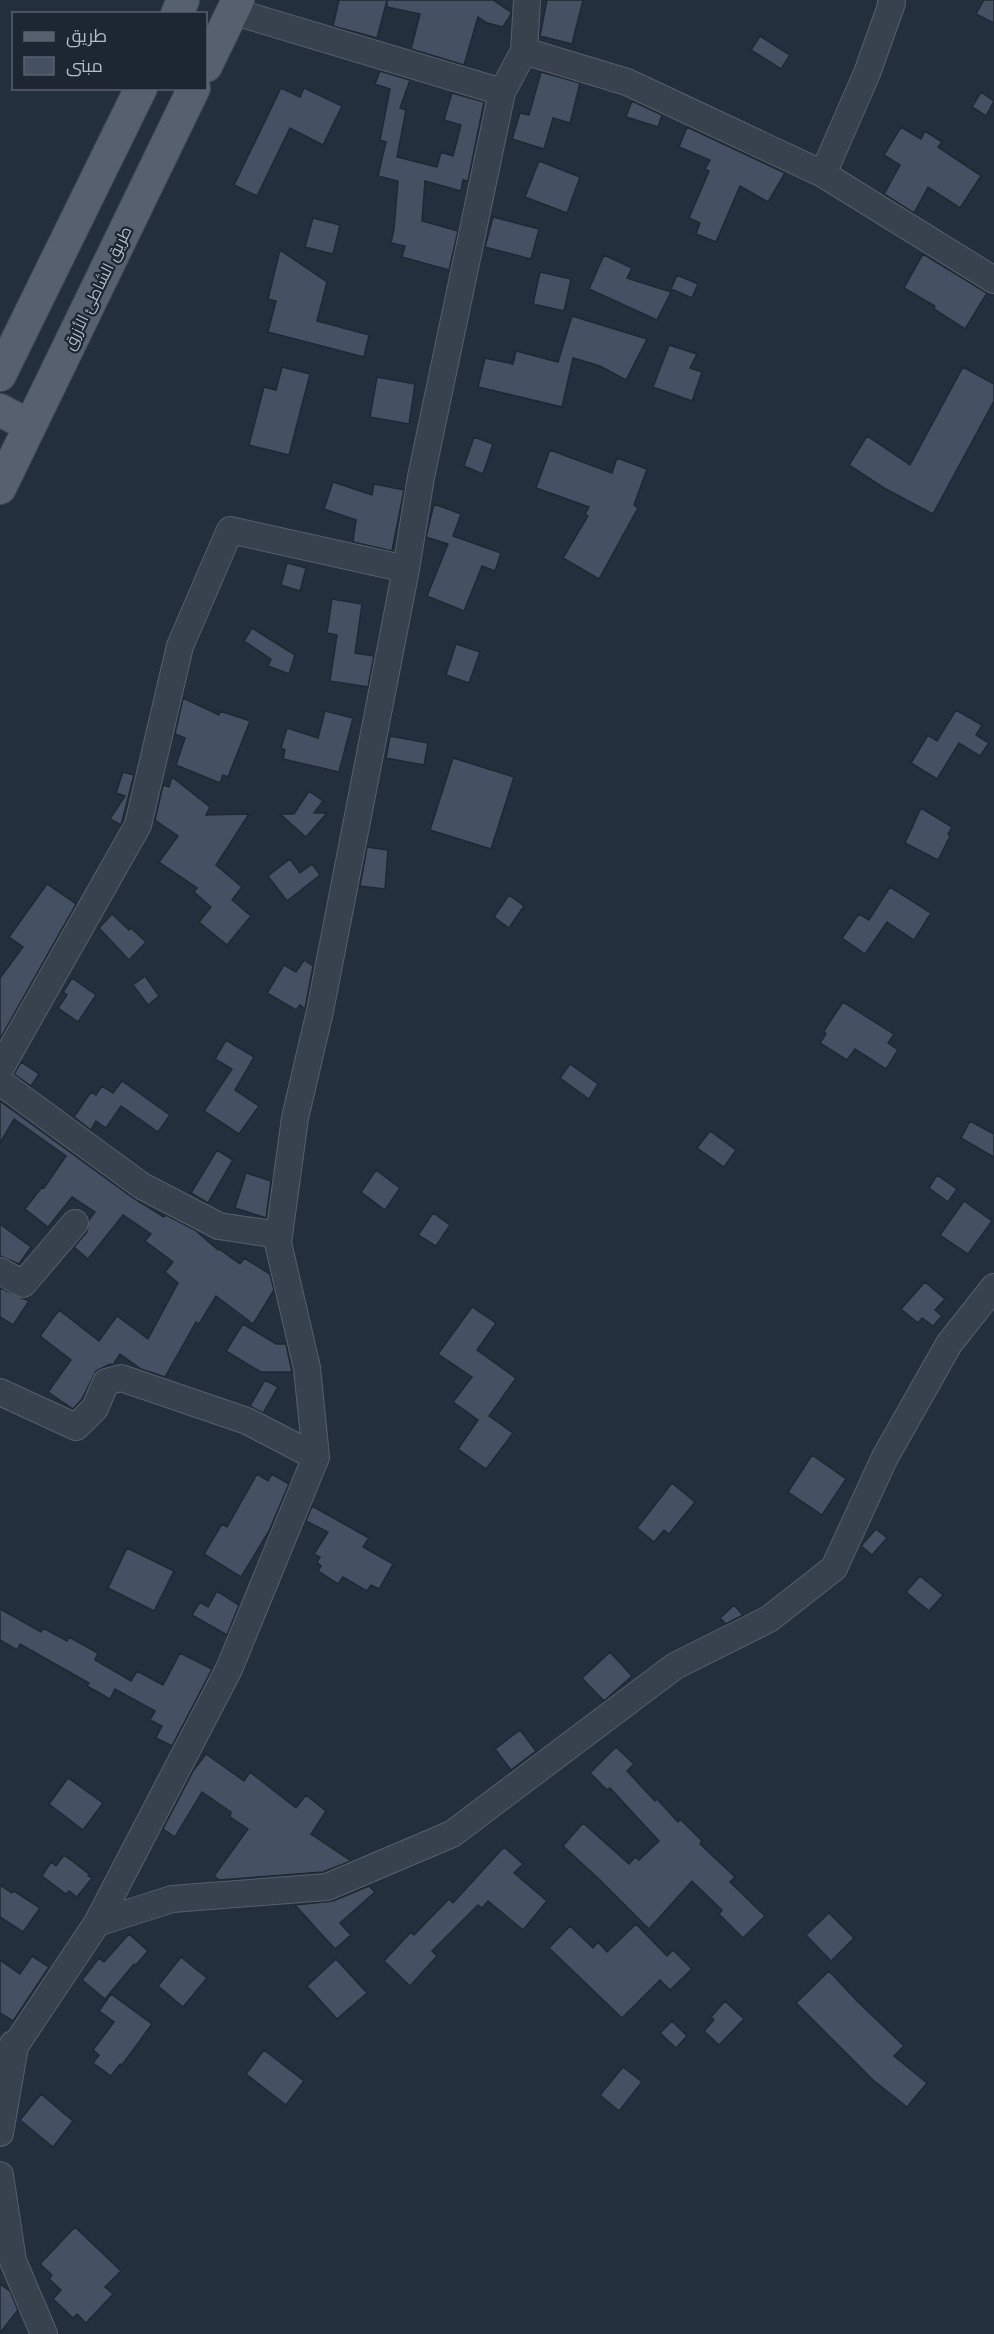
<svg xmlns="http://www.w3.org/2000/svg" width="994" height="2334" font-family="'Fira Sans',Cairo,sans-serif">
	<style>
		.building { fill: #455162; stroke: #1f2835; stroke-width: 1.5 }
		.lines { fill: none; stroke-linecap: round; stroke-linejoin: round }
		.minor-casing { stroke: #565f6c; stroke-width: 28 }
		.major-casing { stroke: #414a57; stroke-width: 34 }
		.minor { stroke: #38414e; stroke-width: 26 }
		.major { stroke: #56606e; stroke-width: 32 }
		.labels { text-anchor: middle; stroke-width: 4.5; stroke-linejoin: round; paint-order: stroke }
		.street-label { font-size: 16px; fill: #b4bcc9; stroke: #1d2633 }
	</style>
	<rect width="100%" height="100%" fill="#242f3e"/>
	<path class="building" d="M339,0H387L377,38L333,26Z
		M387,0H493L511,12V14L503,27L487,23L478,17L464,65L411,49L420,14L387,7Z
		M547,0H583L572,44L540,36Z
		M984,0H994V23L976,14Z
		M760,36L790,55L781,69L751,50Z
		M380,71L410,80L400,108L406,110L397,157L437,167L441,152L453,156L461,125L444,120L452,93L484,102L468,181L463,180L461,191L425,181L422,221L458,231L449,270L402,257L405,246L391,243L394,229L398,181L378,176L386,142L380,140L390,89L375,84Z
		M541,72L580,83L570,123L553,118L544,149L512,139L520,113L529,115Z
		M281,88L300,97L304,88L342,106L323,145L290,128L257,196L234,185Z
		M981,92L994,101L986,116L972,107Z
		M632,101L662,115L658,127L626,117Z
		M687,127L785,173L768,202L740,186L716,242L696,234L700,223L689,218L709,171L705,169L710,160L679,147Z
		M901,127L921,139L925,131L942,142L938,147L981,176L960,208L928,187L914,213L884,194L900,165L884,155Z
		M539,161L580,177L567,213L525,197Z
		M493,217L539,229L531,259L485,247Z
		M313,218L340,225L333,254L305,247Z
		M280,250L327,282L317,321L369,335L364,357L268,332L276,301L268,299Z
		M923,254L987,293L965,329L934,309L935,306L904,288Z
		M604,255L632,268L627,278L671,292L657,320L589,289Z
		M540,272L571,279L564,311L533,304Z
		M677,275L698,284L692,298L671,289Z
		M572,316L647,339L626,380L600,366L573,358L562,407L478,387L485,358L513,364L516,351L558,362Z
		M669,345L697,354L690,368L702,372L692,401L653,387Z
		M282,367L310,374L289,455L249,445L264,387L276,390Z
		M963,367L994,384V401L933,514L884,488L849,465L867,436L910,465Z
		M377,377L415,384L409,424L370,417Z
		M474,437L493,444L483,474L464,466Z
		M550,450L612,473L617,458L647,469L634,505L638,508L599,579L563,558L588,516L585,514L589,507L536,488Z
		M333,482L372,495L374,484L404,490L392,551L353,542L356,520L324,509Z
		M434,504L461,514L453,536L501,553L495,571L482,566L464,611L427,596L448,544L426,537Z
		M287,563L306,568L300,591L281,585Z
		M332,599L362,604L355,653L374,656L368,687L330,681L337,635L327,633Z
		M252,628L295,655L289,674L268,666L271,659L244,641Z
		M456,644L480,652L469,683L446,675Z
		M183,698L219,715L220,711L250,721L228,777L223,775L220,783L176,765L185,738L175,734Z
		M956,710L982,725L976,735L989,743L980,756L959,743L937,779L911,763L928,735L937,741Z
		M325,711L353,718L339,772L283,759L285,750L281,748L287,728L318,738Z
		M390,736L428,743L424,765L386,758Z
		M453,758L514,777L491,849L430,830Z
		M123,772L134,775L121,825L110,819L125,796L116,793Z
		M172,777L210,807L206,815L249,814L216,865L242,887L232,900L251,916L227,945L199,922L211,907L194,892L197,888L159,862L178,836L155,820L163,785L169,787Z
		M309,791L323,801L314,813H327L306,837L280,814H294Z
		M921,808L952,827L948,834L950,836L938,860L905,843Z
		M367,847L388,850L385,889L360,886Z
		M290,859L300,873L312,864L320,875L287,901L268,876Z
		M47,884L76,904L0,1039V978L23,947L9,937Z
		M890,887L931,913L914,940L887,922L865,954L842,938L859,914L869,920Z
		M509,895L524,906L509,928L494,917Z
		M112,914L129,930L131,928L146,942L129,960L99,928Z
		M304,960L313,966L305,1009L300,1005L296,1010L267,993L284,965L296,972Z
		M145,976L159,996L148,1005L133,985Z
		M72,978L96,995L78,1022L58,1008L67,995L63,992Z
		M843,1002L894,1034L888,1043L898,1050L886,1069L855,1049L847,1060L820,1043L826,1034L824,1031Z
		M226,1040L254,1057L235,1090L259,1106L239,1134L204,1111L232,1069L215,1059Z
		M21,1062L39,1074L31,1086L14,1074Z
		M570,1064L598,1084L589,1099L560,1078Z
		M122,1081L170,1115L158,1132L121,1106L106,1128L96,1121L91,1130L74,1117L91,1092L96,1095L102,1086L113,1093Z
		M0,1101L133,1198L164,1217L166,1215L195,1230L218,1250L219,1249L240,1264L244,1258L270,1274L274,1290L253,1324L216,1296L199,1324L196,1322L165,1377L141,1369L120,1354L113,1365L110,1364L96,1371L82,1399L73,1409L48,1392L71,1360L40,1336L59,1310L99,1341L117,1316L148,1339L178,1283L165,1272L173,1262L145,1241L151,1234L123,1215L88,1259L74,1247L87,1232L89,1220L95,1212L72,1197L48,1227L25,1209L42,1187L44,1188L66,1156L14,1119L0,1143Z
		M970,1121L994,1134V1157L961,1138Z
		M710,1131L736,1150L724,1167L697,1148Z
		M217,1150L233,1160L208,1203L191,1193Z
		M376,1170L400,1188L385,1210L361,1192Z
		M246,1173L271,1181L266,1218L235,1208Z
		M937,1175L957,1189L948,1202L929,1188Z
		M964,1201L992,1221L968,1254L940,1235Z
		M433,1213L450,1225L436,1246L418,1235Z
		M0,1224L31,1247L19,1264L0,1256Z
		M925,1282L945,1299L935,1310L942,1316L933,1326L922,1318L918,1323L901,1309Z
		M0,1288L29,1301L13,1325L0,1317Z
		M472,1307L496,1323L477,1350L516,1378L489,1416L513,1433L486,1469L458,1449L478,1420L453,1402L472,1377L438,1354Z
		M243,1324L276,1344H286L292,1372H261L226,1351Z
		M265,1380L278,1387L263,1413L250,1406Z
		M812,1455L846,1479L822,1515L788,1492Z
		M257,1474L268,1481L272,1474L289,1484L269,1531L241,1577L204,1554L222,1524L227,1527Z
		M672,1483L695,1502L669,1534L664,1530L654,1542L637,1528Z
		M312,1506L369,1538L363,1547L393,1564L379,1589L371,1585L367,1591L343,1577L338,1584L318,1571L321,1566L317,1562L320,1557L314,1554L328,1532L306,1521Z
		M876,1529L887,1538L872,1555L861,1546Z
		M127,1548L174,1571L154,1611L108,1588Z
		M920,1576L943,1595L929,1611L906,1592Z
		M217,1591L239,1605L227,1635L192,1615L200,1602L208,1607Z
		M734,1605L743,1615L726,1624L720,1618Z
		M0,1609L41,1632L43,1628L67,1641L69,1637L98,1653L95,1660L131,1681L137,1671L163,1685L180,1653L212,1669L172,1746L156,1738L162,1726L150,1720L155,1711L115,1689L110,1699L87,1686L89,1683L20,1644L17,1650L0,1640Z
		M610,1652L632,1676L604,1701L582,1678Z
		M520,1730L536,1751L511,1770L495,1749Z
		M616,1747L634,1764L627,1771L655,1801L657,1799L678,1822L680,1819L702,1841L700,1844L735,1877L730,1882L765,1916L743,1938L719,1914L722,1910L692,1881L649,1929L600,1880L563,1846L583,1823L629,1864L635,1857L639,1860L659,1841L610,1788L607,1790L590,1773Z
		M206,1754L244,1781L250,1772L296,1808L306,1795L326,1811L311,1834L351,1861L323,1872L219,1880L214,1876L248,1829L230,1817L231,1812L202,1792L175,1837L163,1829L193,1771Z
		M68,1778L103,1803L83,1830L49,1804Z
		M504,1847L523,1864L514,1873L547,1901L523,1930L488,1901L482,1908L478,1905L432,1951L437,1956L410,1986L384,1961L411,1932L414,1935L449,1899L453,1903Z
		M64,1855L89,1874L88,1876L92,1878L77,1897L69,1891L66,1894L42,1876L51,1862L56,1866Z
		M0,1885L12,1893L14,1891L40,1908L23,1932L0,1917Z
		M369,1886L375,1892L340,1923L351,1935L335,1949L295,1905L333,1901Z
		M829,1913L854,1938L831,1961L806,1935Z
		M636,1924L667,1956L673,1950L692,1969L670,1990L660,1980L622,2018L549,1948L570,1926L593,1948L598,1942L607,1952Z
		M129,1934L148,1951L135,1966L134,1964L105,1999L82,1980L99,1958L104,1962Z
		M32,1956L49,1967L13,2021L0,2013V1960L20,1974Z
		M181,1957L207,1978L183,2007L158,1986Z
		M336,1959L367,1993L337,2019L307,1986Z
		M829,1971L857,2001L904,2046L894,2056L927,2083L907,2107L873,2080L796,2003Z
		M111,1994L152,2024L122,2065L120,2064L111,2076L93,2063L99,2055L93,2050L114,2022L99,2011Z
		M725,2001L744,2019L719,2045L704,2031L714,2020L711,2017Z
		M672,2021L687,2036L676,2048L660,2033Z
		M264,2050L304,2081L286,2105L246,2074Z
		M623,2067L642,2082L619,2111L600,2095Z
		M41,2094L73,2121L53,2147L20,2120Z
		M75,2227L121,2271L105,2287L113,2294L86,2323L77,2314L73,2318L53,2299L61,2290L49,2279L52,2275L40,2264Z
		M0,2284L10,2291L18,2310L0,2333Z"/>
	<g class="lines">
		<g class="minor-casing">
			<path id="minor" d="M232,11L502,92
				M524,51L627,82L823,174L994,280
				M823,174L867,73L892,3L891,0
				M0,1069L138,825L180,646L230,530L406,569
				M0,1082L142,1186L219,1226L279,1235
				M0,1271L23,1284L75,1223
				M0,1392L76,1427L95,1408L106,1382L121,1378L247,1421L316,1457
				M97,1923L172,1899L327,1887L452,1834L675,1666L769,1619L834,1568L885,1457L949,1344L994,1287
				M0,2061L15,2046L97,1923L229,1669L316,1457L307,1368L278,1243L295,1118L320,1011L406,569L421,477L502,92L524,51L527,0
				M0,2133L15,2046L13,2044
				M0,2175L13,2261L44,2334"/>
		</g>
		<g class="major-casing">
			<path id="major" d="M177,14L183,0
				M206,66L238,0
				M0,375L141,88
				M0,410L30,426
				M0,488L194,88"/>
		</g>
		<use href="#minor" class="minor"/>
		<use href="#major" class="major"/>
	</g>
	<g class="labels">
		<g class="street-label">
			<text transform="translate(97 288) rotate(-64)" y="6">طريق الشاطئ الأزرق</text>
		</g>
	</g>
	<rect x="12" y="12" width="195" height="78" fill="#1d2633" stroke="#59626f" stroke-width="1.5"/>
	<rect x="24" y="32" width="30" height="9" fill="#56606e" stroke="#59626f" stroke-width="1.5"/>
	<text x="66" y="42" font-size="18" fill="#b4bcc9">طريق</text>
	<rect x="24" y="57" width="30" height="18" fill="#455162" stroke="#59626f" stroke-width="1.5"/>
	<text x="66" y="72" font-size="18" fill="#b4bcc9">مبنى</text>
</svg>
